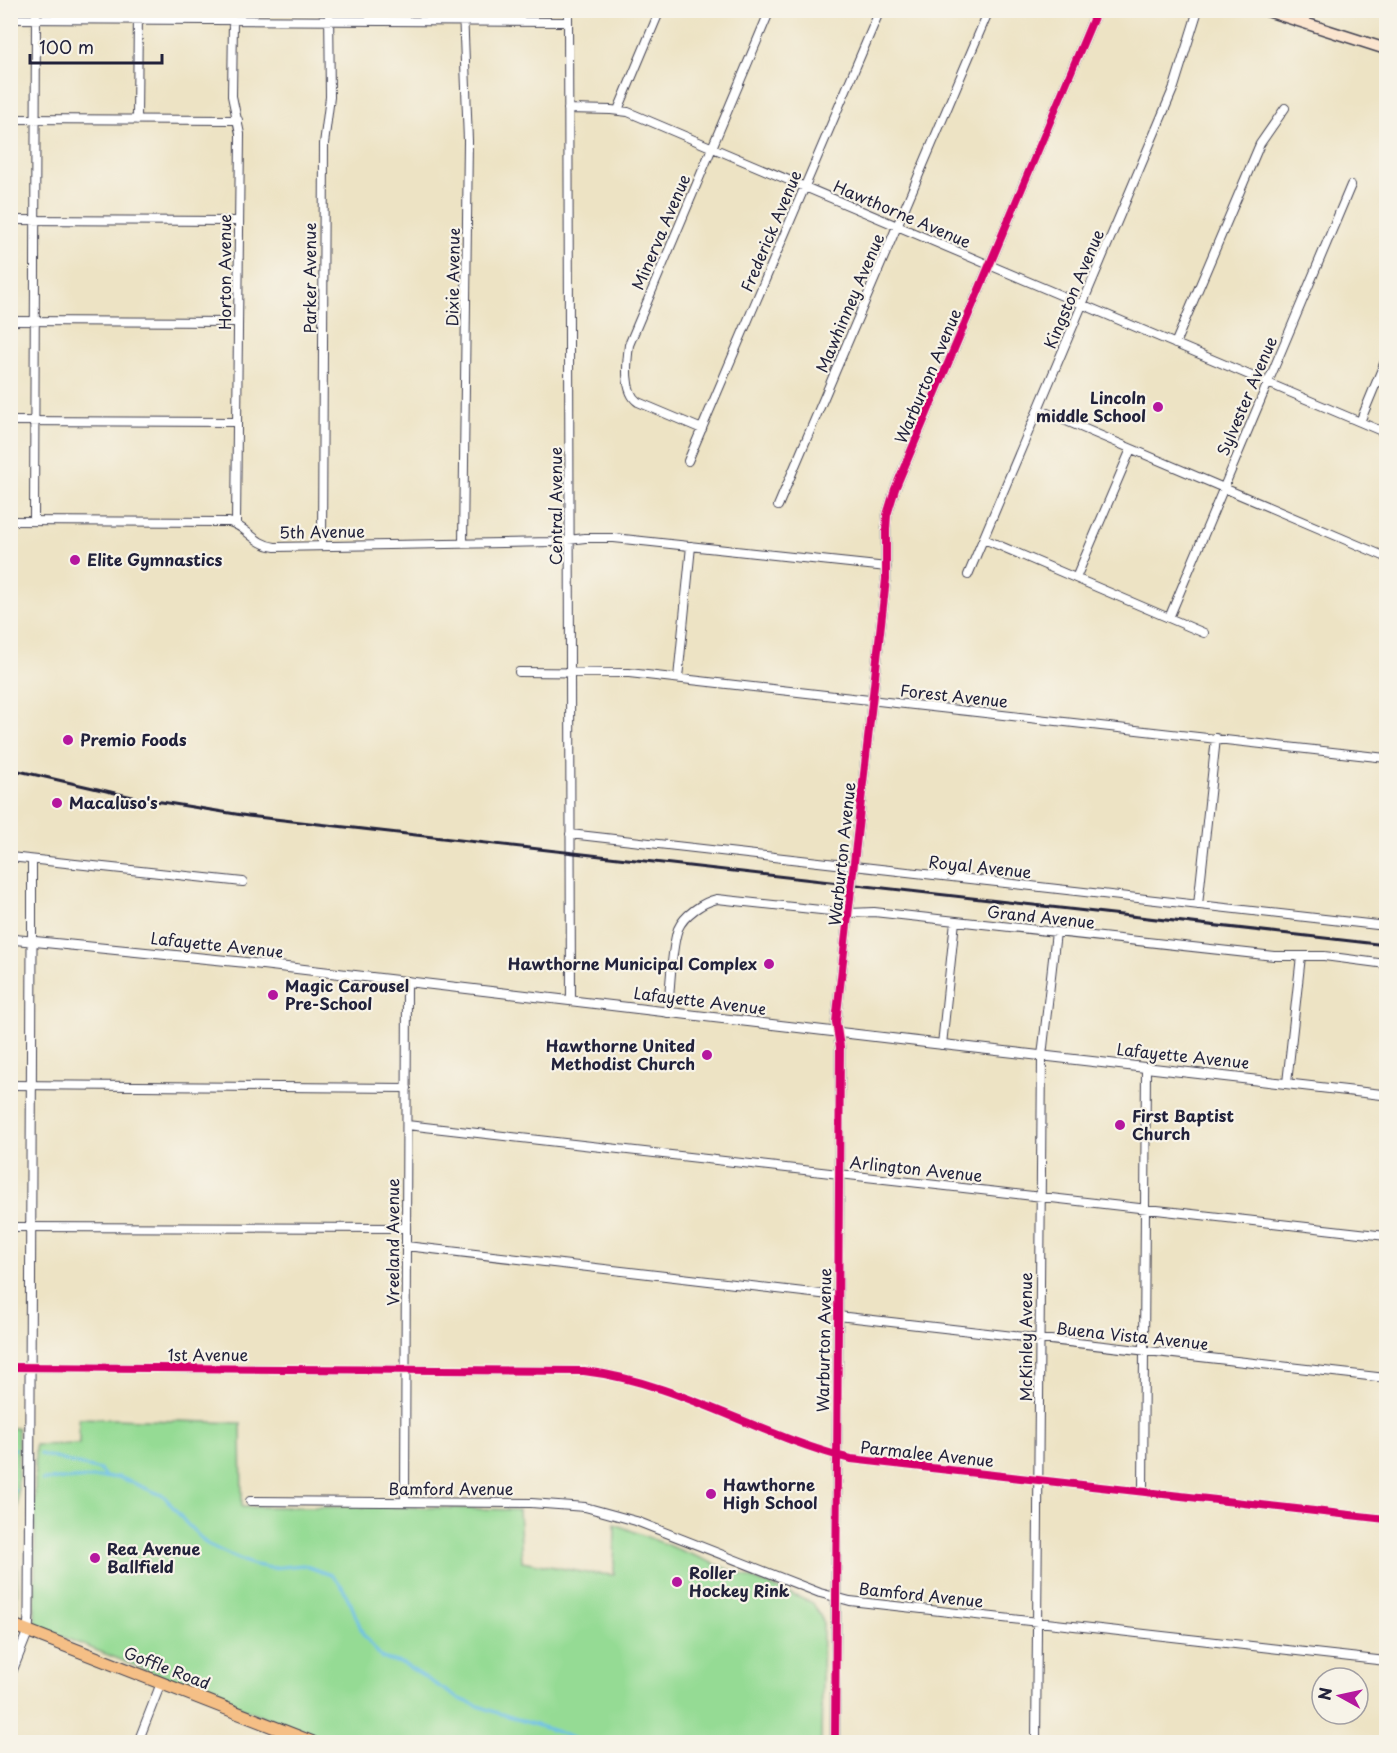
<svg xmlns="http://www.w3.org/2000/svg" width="1397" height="1753" font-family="'Playpen Sans',sans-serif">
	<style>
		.green { fill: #95db94; stroke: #5c7e68; stroke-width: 1.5 }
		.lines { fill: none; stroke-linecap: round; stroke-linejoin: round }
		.stream { stroke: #6cbfe8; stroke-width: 3 }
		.minor-casing { stroke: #403f50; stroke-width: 10 }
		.tertiary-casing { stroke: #403f50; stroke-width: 11 }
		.secondary-casing { stroke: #403f50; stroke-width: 13 }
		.primary-casing { stroke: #403f50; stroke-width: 14 }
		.minor { stroke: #fff; stroke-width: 8 }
		.tertiary { stroke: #fff; stroke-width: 9 }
		.secondary { stroke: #fbe5cf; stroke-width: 10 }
		.primary { stroke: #f5bf86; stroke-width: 12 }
		.rail { stroke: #22223b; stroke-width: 3 }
		.cycleway-casing { stroke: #f7f3e8; stroke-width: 11 }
		.cycleway { stroke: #d6006c; stroke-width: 8 }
		.poi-dot { fill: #b5179e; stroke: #f7f3e8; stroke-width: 2 }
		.labels { text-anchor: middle; stroke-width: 4.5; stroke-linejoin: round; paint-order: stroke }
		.street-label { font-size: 16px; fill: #22223b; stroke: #f7f3e8 }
		.poi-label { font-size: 16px; font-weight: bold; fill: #22223b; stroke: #f7f3e8; text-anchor: start }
	</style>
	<rect width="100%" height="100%" fill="#f7f3e8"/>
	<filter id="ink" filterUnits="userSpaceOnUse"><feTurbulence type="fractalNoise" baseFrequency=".0167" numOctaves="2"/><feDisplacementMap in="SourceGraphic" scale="12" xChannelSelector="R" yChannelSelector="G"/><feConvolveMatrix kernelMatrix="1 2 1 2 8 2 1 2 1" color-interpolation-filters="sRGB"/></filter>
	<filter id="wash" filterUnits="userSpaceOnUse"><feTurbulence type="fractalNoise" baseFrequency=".008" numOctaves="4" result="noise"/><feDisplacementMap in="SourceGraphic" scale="24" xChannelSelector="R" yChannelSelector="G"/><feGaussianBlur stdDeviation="1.35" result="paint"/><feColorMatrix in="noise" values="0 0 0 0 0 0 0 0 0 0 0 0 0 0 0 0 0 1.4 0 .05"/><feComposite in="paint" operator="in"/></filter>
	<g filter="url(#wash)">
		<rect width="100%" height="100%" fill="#ede3c4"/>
		<path class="green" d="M79,1418L241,1423L242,1507H409L519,1510L522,1561L587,1573L614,1575L615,1524L813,1603L823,1621L821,1742H328L35,1626V1445L79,1444Z
			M10,1428H18L17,1616L10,1614Z"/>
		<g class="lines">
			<path class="stream" d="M10,1449H15
				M40,1454L100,1470L105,1476
				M42,1480L119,1477L164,1496L186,1523L207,1544L230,1555L251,1564L271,1568L303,1565L331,1575L341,1585L351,1604L363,1634L382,1658L404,1664L457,1698L495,1712L561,1733L581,1742
				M10,1492L15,1490"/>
		</g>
	</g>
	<g filter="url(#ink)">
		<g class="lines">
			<g class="minor-casing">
				<path id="minor" d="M463,10L468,141L463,544
					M568,10L571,1001
					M10,19L568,22
					M233,20L232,96L240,134L236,524
					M568,109L611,110L628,112L1386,433
					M618,110L660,10
					M10,119L238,120
					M137,120L138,10
					M10,220L239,221
					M10,321L238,322
					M1175,344L1260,144L1285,108
					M1038,409L1386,557
					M10,421L237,422
					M1360,422L1386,359
					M702,429L638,402C623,392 627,361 629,345L770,10
					M688,461L880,10
					M778,506L989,10
					M10,521L229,522C248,527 253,544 275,547L552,542L585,538H614L887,567
					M34,521L36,10
					M984,539L1204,633
					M322,546L324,144L330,97L329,10
					M968,575L1174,87L1198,10
					M1076,578L1131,449
					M1169,618L1351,185
					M519,672L629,673L1386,758
					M678,678L691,546
					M570,834L1386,926
					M10,857L243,882
					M1198,905L1216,738
					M32,941V860
					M668,1013C670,991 671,948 678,929C684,915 703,902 717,899L849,913L874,912L1274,956H1324L1386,964
					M942,1045L955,921
					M1287,1083L1301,956
					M10,1085L407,1088
					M407,1125L1386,1236
					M10,1227L406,1228
					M406,1246L838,1296
					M838,1316L1386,1378
					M10,1367L584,1371C678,1382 759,1436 851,1459L1386,1519
					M1143,1492L1146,1067
					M250,1501L531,1503L585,1507L636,1521L820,1593L850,1601L1386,1661
					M405,1502L407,981
					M835,1741L847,1742
					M138,1742L161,1683
					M1036,1742L1042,1056L1056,932"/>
			</g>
			<g class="tertiary-casing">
				<path id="tertiary" d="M10,939L241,962L930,1043L1386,1095
					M10,1676L28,1631L29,1615L32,941
					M835,1742L840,1047L836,1022L886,579V530L887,515L895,489L1097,10"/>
			</g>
			<g class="secondary-casing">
				<path id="secondary" d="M1264,10L1386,49"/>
			</g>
			<g class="primary-casing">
				<path id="primary" d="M10,1624L312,1742"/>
			</g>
			<use href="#minor" class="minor"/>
			<use href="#tertiary" class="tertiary"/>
			<use href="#secondary" class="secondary"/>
			<use href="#primary" class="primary"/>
			<path class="rail" d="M10,769L137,798L248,816L1386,945"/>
			<g class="cycleway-casing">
				<path id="cycleway" d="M10,1367L584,1371C678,1382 759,1436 851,1459L1386,1519
					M835,1742L840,1047L836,1022L886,579V530L887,515L895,489L1097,10"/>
			</g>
			<use href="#cycleway" class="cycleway"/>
		</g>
	</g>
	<g class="poi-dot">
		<circle cx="1158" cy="407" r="6"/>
		<circle cx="75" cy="560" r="6"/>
		<circle cx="68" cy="740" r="6"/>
		<circle cx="57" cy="803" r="6"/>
		<circle cx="769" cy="964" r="6"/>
		<circle cx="273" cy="995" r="6"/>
		<circle cx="707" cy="1055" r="6"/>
		<circle cx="1120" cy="1125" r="6"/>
		<circle cx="711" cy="1494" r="6"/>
		<circle cx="95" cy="1558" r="6"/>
		<circle cx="677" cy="1582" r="6"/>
	</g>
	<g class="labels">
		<g class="street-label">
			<text transform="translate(902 214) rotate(23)" y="6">Hawthorne Avenue</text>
			<text transform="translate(771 231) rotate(-67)" y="6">Frederick Avenue</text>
			<text transform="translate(661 232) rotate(-67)" y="6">Minerva Avenue</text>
			<text transform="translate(225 272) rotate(-90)" y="6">Horton Avenue</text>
			<text transform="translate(453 277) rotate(-89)" y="6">Dixie Avenue</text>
			<text transform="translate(310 278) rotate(-90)" y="6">Parker Avenue</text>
			<text transform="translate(1074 289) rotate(-67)" y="6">Kingston Avenue</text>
			<text transform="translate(850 303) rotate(-67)" y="6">Mawhinney Avenue</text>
			<text transform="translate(928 376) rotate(-67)" y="6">Warburton Avenue</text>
			<text transform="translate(1247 396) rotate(-67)" y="6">Sylvester Avenue</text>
			<text transform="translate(556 506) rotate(-90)" y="6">Central Avenue</text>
			<text transform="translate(322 532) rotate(-1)" y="6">5th Avenue</text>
			<text transform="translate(954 696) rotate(6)" y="6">Forest Avenue</text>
			<text transform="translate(842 854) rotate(-84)" y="6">Warburton Avenue</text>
			<text transform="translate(980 867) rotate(6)" y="6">Royal Avenue</text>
			<text transform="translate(1041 917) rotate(6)" y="6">Grand Avenue</text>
			<text transform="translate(217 945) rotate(6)" y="6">Lafayette Avenue</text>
			<text transform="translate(700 1001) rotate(7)" y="6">Lafayette Avenue</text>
			<text transform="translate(1183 1056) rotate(6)" y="6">Lafayette Avenue</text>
			<text transform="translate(916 1169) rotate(6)" y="6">Arlington Avenue</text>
			<text transform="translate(393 1242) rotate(-90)" y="6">Vreeland Avenue</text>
			<text transform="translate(1132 1336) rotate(6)" y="6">Buena Vista Avenue</text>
			<text transform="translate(1026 1337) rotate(-90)" y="6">McKinley Avenue</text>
			<text transform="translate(824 1340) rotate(-89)" y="6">Warburton Avenue</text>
			<text x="208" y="1361">1st Avenue</text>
			<text transform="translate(927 1454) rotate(6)" y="6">Parmalee Avenue</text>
			<text x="451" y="1495">Bamford Avenue</text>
			<text transform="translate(921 1595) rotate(6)" y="6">Bamford Avenue</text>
			<text transform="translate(167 1668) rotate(21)" y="6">Goffle Road</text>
		</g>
		<g class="poi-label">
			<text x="1146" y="404" text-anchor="end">Lincoln<tspan x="1146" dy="18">middle School</tspan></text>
			<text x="87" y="566">Elite Gymnastics</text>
			<text x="80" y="746">Premio Foods</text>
			<text x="69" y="809">Macaluso's</text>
			<text x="757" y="970" text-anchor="end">Hawthorne Municipal Complex</text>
			<text x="285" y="992">Magic Carousel<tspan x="285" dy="18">Pre-School</tspan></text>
			<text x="695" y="1052" text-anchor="end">Hawthorne United<tspan x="695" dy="18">Methodist Church</tspan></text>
			<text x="1132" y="1122">First Baptist<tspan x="1132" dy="18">Church</tspan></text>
			<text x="723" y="1491">Hawthorne<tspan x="723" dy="18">High School</tspan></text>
			<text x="107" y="1555">Rea Avenue<tspan x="107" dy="18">Ballfield</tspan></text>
			<text x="689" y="1579">Roller<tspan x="689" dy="18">Hockey Rink</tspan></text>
		</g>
	</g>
	<rect width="1397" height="1753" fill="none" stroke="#f7f3e8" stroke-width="36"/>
	<g transform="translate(1340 1696) rotate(278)"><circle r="28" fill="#f7f3e8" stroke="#a29fa3" stroke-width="1.5"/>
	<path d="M0-4.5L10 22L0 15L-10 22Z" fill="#b5179e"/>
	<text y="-9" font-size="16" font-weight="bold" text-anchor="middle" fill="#22223b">N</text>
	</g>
	<path d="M30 54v9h132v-9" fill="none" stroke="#22223b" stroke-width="3"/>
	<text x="39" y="54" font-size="18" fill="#22223b" stroke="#f7f3e8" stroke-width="4.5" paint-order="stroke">100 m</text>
</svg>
